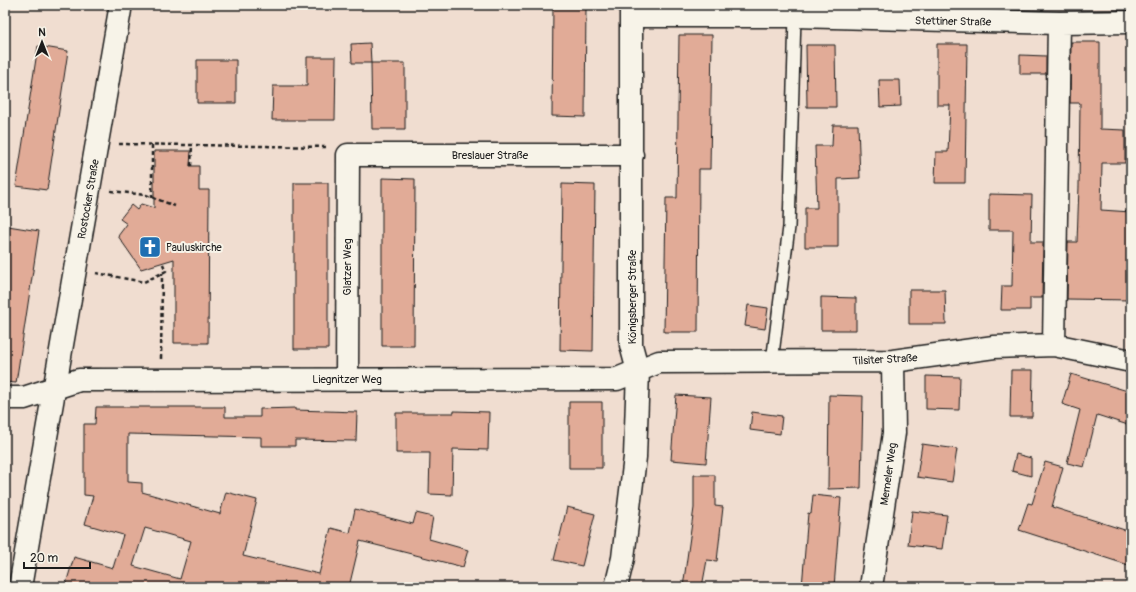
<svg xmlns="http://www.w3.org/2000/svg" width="1136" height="592" font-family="Pangolin,sans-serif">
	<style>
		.building { fill: #e1ab97; stroke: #1c1c1c; fill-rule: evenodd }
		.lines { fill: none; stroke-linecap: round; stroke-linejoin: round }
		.lane-casing { stroke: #1c1c1c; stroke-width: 14 }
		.street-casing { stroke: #1c1c1c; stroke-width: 25 }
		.path { stroke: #1c1c1c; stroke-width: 2.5; stroke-dasharray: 4 3; stroke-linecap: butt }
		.lane { stroke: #f7f3e8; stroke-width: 11 }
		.street { stroke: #f7f3e8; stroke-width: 22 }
		.labels { text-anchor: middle; stroke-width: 4; stroke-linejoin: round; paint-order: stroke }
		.street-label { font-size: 11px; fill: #1c1c1c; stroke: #f7f3e8 }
		.poi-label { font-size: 11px; fill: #1c1c1c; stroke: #f7f3e8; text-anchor: start }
	</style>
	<rect width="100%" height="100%" fill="#f0ddd0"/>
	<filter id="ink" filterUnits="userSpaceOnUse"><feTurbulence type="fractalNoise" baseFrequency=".025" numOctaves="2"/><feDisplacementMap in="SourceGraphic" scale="8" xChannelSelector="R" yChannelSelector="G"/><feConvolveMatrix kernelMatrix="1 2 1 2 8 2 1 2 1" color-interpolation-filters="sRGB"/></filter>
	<g filter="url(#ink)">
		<path class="building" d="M553,5H586L585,117L552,116Z
			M679,35H712L710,169H699L698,332H664L666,198H677Z
			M1071,42H1100V129L1125,130V163H1102L1101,210L1131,212V300L1067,299L1068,242H1077L1079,186L1080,103H1070Z
			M370,43L371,63H352L351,44Z
			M937,44H967L965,183H935L936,152H948L950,105H937Z
			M806,45H835L836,107H807Z
			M38,46L68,51L47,190L16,186Z
			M1020,55L1046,56V74H1020Z
			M307,57H336L335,120H272L273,86H307Z
			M197,60H236V103H197Z
			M371,63H405V129H372Z
			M879,80H900L901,106L880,107Z
			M833,125H858L860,178L838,179V247H805V208H817L815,146H832Z
			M154,151H191L190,166H199V190H209L208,343H174V259L141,269L118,236L127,224L120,219L131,205L137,210L141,204L154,208Z
			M382,178L415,179L414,346H382Z
			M294,183H328V349H294Z
			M562,184L595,185L593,351L560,350Z
			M989,194L1032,195L1031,242H1043L1042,298H1030V310H1001L1002,286H1012L1013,230H989Z
			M8,226L39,231L16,383L5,382V245Z
			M909,290H945L946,324H909Z
			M821,297L856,298V330H821Z
			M748,305L768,308L765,329L745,326Z
			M1011,370H1033L1032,417H1010Z
			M1071,374L1131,392V426L1097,415L1084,467L1067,463L1080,410L1062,404Z
			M926,376L960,377L959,410L926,409Z
			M676,395L711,397L706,463L671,460Z
			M829,395L863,396L861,488L828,489Z
			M569,402H602V468H569Z
			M96,407H225V417H260V409L295,408V410L357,412L356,441L295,440V446H261V437L128,434V482L142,483V492L220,514L226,492L257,500L243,556L319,574L331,528L350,533L355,509L413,524L416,513L433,517L429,539L468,550L463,567L360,541L349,587H65L74,557L113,568L123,535L85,524L93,496L84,495V424H95ZM145,528L191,541L180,579L133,566Z
			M454,411L489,412L488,450L453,449L452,495L429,494L430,453H396V413H454Z
			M752,412L782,416L780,434L750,430Z
			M922,444L957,449L952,482L917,477Z
			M1016,454L1031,458V476L1012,471Z
			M1045,462L1063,467L1052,507L1131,532V566L1019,530L1028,503L1032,504Z
			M694,475H715V506L723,507L717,561L707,560L702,587H683L694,508Z
			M813,495L841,498L834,587H802L808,513L811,514Z
			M567,507L595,514L582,566L554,560Z
			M912,511L947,515L942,549L908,545Z"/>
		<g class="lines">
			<g class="lane-casing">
				<path id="lane" d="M772,362L789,227L795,16"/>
			</g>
			<g class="street-casing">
				<path id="street" d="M631,16H795L1059,23L1131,22
					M1054,345L1059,23
					M347,379L348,155H632
					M5,398H24L79,380L617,379L659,362L893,361L994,347L1054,345L1131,361
					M20,587L120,10
					M616,587L623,558L635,457L638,371L631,345V5
					M871,587L894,433L893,361"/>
			</g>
			<path class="path" d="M119,144L328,147
				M191,166L192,145
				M111,191L146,195L175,206
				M152,198V144
				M96,273L144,282L166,271L162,262
				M161,359L162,273"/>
			<use href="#lane" class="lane"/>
			<use href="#street" class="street"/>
		</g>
	</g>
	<defs>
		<g id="church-square" transform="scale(1.15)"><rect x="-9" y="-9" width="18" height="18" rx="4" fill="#1f6fb2" stroke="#f7f3e8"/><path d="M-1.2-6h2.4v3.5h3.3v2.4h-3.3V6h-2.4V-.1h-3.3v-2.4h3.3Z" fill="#fff"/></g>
	</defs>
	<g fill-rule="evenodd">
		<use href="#church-square" x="150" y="247"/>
	</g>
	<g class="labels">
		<g class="street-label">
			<text transform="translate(953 21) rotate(1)" y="4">Stettiner Straße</text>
			<text x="490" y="159">Breslauer Straße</text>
			<text transform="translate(88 199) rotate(-80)" y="4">Rostocker Straße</text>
			<text transform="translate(347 267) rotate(-90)" y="4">Glatzer Weg</text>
			<text transform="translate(632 297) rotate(-90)" y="4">Königsberger Straße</text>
			<text transform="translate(885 359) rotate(-3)" y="4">Tilsiter Straße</text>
			<text x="347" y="383">Liegnitzer Weg</text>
			<text transform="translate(888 474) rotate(-82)" y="4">Memeler Weg</text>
		</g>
		<g class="poi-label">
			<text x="166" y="251">Pauluskirche</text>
		</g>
	</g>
	<rect width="1136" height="592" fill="none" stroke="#f7f3e8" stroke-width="20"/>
	<rect x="10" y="10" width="1116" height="572" fill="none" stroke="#1c1c1c" stroke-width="1.5" filter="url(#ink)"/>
	<g transform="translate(42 42)" stroke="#f7f3e8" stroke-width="3" paint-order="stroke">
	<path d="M0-3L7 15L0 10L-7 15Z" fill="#1c1c1c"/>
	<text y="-6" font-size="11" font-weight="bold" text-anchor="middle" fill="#1c1c1c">N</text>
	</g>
	<path d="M24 562v6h66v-6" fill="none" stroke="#1c1c1c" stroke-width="2"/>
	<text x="30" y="562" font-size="12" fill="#1c1c1c" stroke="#f7f3e8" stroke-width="3" paint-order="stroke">20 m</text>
</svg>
